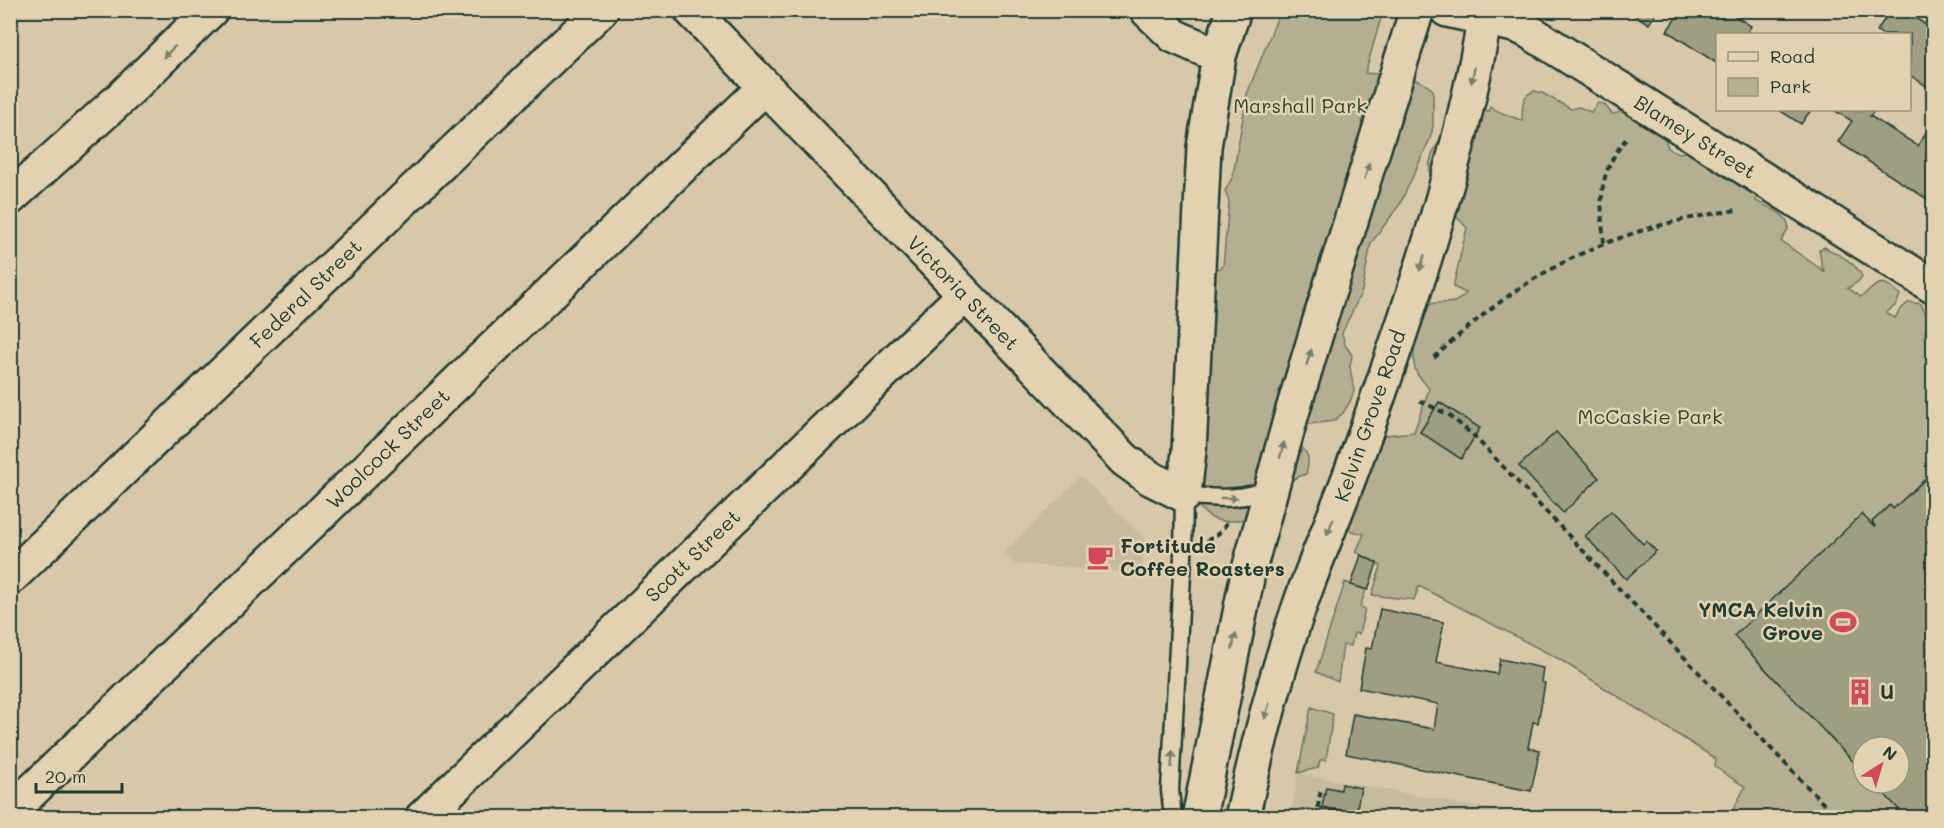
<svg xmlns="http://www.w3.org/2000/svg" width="1944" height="828" font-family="Mali,sans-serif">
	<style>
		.built { fill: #c6bc9d }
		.green { fill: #b5af92; stroke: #6a7663; stroke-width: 1.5 }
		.building { fill: #9e9e83; stroke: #1f3d34; stroke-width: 1.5 }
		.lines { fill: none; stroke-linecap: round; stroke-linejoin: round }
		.lane-casing { stroke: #1f3d34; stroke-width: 21 }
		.street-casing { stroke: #1f3d34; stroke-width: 38 }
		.secondary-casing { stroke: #1f3d34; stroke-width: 38 }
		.primary-casing { stroke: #1f3d34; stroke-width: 38 }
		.path { stroke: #1f3d34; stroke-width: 4; stroke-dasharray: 6 4.5; stroke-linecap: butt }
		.lane { stroke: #e3d2af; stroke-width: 16 }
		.street { stroke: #e3d2af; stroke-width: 33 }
		.secondary { stroke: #e3d2af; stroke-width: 33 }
		.primary { stroke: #e3d2af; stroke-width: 33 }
		.oneway { fill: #77806b }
		.labels { text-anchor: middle; stroke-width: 5; stroke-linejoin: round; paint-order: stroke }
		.park-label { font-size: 20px; fill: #2e483d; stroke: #e3d2af }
		.street-label { font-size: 20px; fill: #1f3d34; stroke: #e3d2af }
		.poi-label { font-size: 20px; font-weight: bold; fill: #1f3d34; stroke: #e3d2af; text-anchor: start }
	</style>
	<rect width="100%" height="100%" fill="#d7c9a8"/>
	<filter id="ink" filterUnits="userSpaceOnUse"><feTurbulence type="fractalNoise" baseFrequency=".0167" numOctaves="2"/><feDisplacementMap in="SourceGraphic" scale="12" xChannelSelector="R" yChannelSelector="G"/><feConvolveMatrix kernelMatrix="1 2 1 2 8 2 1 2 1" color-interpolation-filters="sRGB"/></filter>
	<g filter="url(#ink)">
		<path class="built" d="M1081,476L1144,538L1142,573L1015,564L1004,553Z
			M1298,773L1531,817L1290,818Z"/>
		<path class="green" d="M1280,11H1383L1365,73C1388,75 1414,73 1433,90V127L1430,139L1400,204L1371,243L1362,291L1342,333L1345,345L1352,355L1350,367L1354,391L1350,402L1343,413L1334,421L1310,424L1301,431L1296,441C1308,453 1311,457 1306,474C1281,482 1280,491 1267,512C1239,521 1210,532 1195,499L1213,272L1223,266L1229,202L1225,191L1233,176L1247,94Z
			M1534,91L1542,93L1571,109L1579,107L1591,112L1598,103L1604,104L1612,114L1618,113L1627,106L1662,129L1668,148L1679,153L1685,152L1689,148L1756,190L1757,195L1756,201C1765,206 1791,215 1788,228C1787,232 1783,238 1781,241L1825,272L1822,267L1819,250L1824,247C1839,255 1854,261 1862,276L1859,281L1848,288L1861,297C1879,284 1880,275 1900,295L1896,305L1886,313L1895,318L1900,310L1909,302L1921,304L1929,321L1924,336L1933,342V471L1893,509L1889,505L1872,522L1875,526L1874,527L1862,515L1734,636L1863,772V783H1874L1907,817H1735L1731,814L1745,787L1715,767L1716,759L1559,659L1419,586L1414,600L1372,595L1381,566L1356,552L1364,534L1348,530L1343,527L1334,482L1336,465L1340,454L1358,438L1414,432L1429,389C1426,384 1421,379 1417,374C1408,356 1419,319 1430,304C1447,300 1453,308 1466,293L1453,287L1467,228C1458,217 1439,201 1434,189C1420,158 1441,132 1468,118C1475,114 1480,110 1489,111L1490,106C1499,114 1511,115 1522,121C1523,108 1520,96 1534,91Z
			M1345,582L1366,590L1360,607L1365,609L1359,634L1354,633L1351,646L1343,645L1338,682L1316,672Z
			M1311,707L1333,714L1326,760H1320L1318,768L1298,773Z"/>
		<path class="building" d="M1623,10H1658L1649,24L1628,11L1626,13Z
			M1681,10H1739L1735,16L1751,26L1746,34H1718V64L1667,31Z
			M1890,10H1903L1934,30V91L1910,75V34H1882L1877,31Z
			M1779,110H1811L1801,124Z
			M1834,110H1875L1870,116L1918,146L1927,131L1934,135V190L1927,199L1838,142L1852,121Z
			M1439,402L1480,428L1461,459L1420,432Z
			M1556,432L1599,478L1563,513L1519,466Z
			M1934,471V818H1907L1874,783H1899V747H1863V772L1734,636L1862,514L1874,527L1875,526L1872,522L1890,505L1893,509Z
			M1611,511L1643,544L1646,541L1656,551L1626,579L1585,536Z
			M1361,555L1377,563L1368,590L1351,585Z
			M1380,609L1444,622L1436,662L1497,674L1500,659L1543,668L1541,682L1545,683L1538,723L1533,722L1528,748L1540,750L1531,791L1346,754L1353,714L1434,729L1438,704L1359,688L1366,648L1372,649Z
			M1342,784L1361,788L1356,813L1322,807L1326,787L1341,790Z
			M1321,808L1363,816L1362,818H1319Z"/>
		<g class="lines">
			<g class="lane-casing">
				<path id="lane" d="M1173,818L1170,790L1183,557L1184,495C1216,498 1242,502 1272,487"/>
			</g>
			<g class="street-casing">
				<path id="street" d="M691,10L1125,460L1150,478L1184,495L1189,451L1204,147L1219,56L1234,10
					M1147,10L1174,36L1219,56
					M10,198L122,97L211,10
					M10,578L601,10
					M10,812L765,87
					M422,818L964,295"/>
			</g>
			<g class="secondary-casing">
				<path id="secondary" d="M1447,10L1518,26L1530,32L1934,287"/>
			</g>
			<g class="primary-casing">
				<path id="primary" d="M1199,818L1248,573L1292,413L1324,307L1417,10
					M1242,818C1258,743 1277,670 1302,599C1319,552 1339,506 1356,459C1408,315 1461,162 1486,10"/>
			</g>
			<path class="path" d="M1604,243C1600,200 1597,175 1626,139
				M1434,358C1526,270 1611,228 1737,210
				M1420,401L1449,415L1474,436L1837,818
				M1207,541L1219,533L1228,522
				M1316,818L1321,789"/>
			<use href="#lane" class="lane"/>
			<use href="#street" class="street"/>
			<use href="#secondary" class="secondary"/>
			<use href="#primary" class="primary"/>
		</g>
		<defs><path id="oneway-solid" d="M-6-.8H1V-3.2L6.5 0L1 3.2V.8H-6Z" transform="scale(1.5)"/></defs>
		<g class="oneway">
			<use href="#oneway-solid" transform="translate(169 52) rotate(135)"/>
			<use href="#oneway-solid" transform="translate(1473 75) rotate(102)"/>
			<use href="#oneway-solid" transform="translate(1367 171) rotate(-73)"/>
			<use href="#oneway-solid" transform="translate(1422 263) rotate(108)"/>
			<use href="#oneway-solid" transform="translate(1309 357) rotate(-73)"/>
			<use href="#oneway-solid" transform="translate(1282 450) rotate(-75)"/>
			<use href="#oneway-solid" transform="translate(1229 498)"/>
			<use href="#oneway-solid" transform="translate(1330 527) rotate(112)"/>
			<use href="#oneway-solid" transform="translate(1234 641) rotate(-78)"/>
			<use href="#oneway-solid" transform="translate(1267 711) rotate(106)"/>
			<use href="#oneway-solid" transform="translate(1172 759) rotate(-87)"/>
		</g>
	</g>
	<defs>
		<g id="cafe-bare" transform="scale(2.07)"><path d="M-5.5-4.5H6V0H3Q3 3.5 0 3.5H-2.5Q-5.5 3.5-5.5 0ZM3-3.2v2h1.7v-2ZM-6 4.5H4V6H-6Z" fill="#d1495b" stroke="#e3d2af" stroke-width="2.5" paint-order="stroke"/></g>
		<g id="stadium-bare" transform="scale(2.07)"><path d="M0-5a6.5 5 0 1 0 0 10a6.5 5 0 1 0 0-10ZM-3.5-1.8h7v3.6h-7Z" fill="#d1495b" stroke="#e3d2af" stroke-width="2.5" paint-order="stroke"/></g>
		<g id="building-bare" transform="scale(2.07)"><path d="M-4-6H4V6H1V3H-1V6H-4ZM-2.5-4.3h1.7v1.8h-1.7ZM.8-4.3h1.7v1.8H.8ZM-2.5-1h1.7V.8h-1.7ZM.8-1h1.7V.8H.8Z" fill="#d1495b" stroke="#e3d2af" stroke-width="2.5" paint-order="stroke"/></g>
	</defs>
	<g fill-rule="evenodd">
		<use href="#cafe-bare" x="1100" y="557"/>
		<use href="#stadium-bare" x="1843" y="622"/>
		<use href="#building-bare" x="1860" y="692"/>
	</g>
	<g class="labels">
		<g class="park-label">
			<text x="1300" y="113">Marshall Park</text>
			<text x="1650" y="424">McCaskie Park</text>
		</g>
		<g class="street-label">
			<text transform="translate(1695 137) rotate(32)" y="7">Blamey Street</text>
			<text transform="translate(963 293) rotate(46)" y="7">Victoria Street</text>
			<text transform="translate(306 294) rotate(-44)" y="7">Federal Street</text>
			<text transform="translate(1370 416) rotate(-71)" y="7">Kelvin Grove Road</text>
			<text transform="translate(388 449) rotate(-44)" y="7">Woolcock Street</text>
			<text transform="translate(693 556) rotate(-44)" y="7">Scott Street</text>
		</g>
		<g class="poi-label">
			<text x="1120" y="553">Fortitude<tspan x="1120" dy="23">Coffee Roasters</tspan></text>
			<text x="1823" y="617" text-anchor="end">YMCA Kelvin<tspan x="1823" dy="23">Grove</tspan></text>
			<text x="1880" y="699">U</text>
		</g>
	</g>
	<rect width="1944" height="828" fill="none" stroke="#e3d2af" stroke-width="36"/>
	<rect x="18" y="18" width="1908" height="792" fill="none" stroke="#1f3d34" stroke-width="2" filter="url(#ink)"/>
	<rect x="1716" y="33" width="195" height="78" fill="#e3d2af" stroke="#95967e" stroke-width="1.5"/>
	<rect x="1728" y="52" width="30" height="9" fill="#e3d2af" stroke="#95967e" stroke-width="1.5"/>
	<text x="1770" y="63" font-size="18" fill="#1f3d34">Road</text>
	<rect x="1728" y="78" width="30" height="18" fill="#b5af92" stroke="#95967e" stroke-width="1.5"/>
	<text x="1770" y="93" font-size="18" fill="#1f3d34">Park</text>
	<g transform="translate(1881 765) rotate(37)"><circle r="28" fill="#e3d2af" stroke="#95967e" stroke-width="1.5"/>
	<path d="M0-4.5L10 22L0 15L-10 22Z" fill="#d1495b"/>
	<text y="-9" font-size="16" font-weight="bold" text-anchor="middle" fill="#1f3d34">N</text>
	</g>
	<path d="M36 783v9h86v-9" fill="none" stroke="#1f3d34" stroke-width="3"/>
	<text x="45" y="783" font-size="18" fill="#1f3d34" stroke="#e3d2af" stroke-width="4.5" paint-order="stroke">20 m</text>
</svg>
